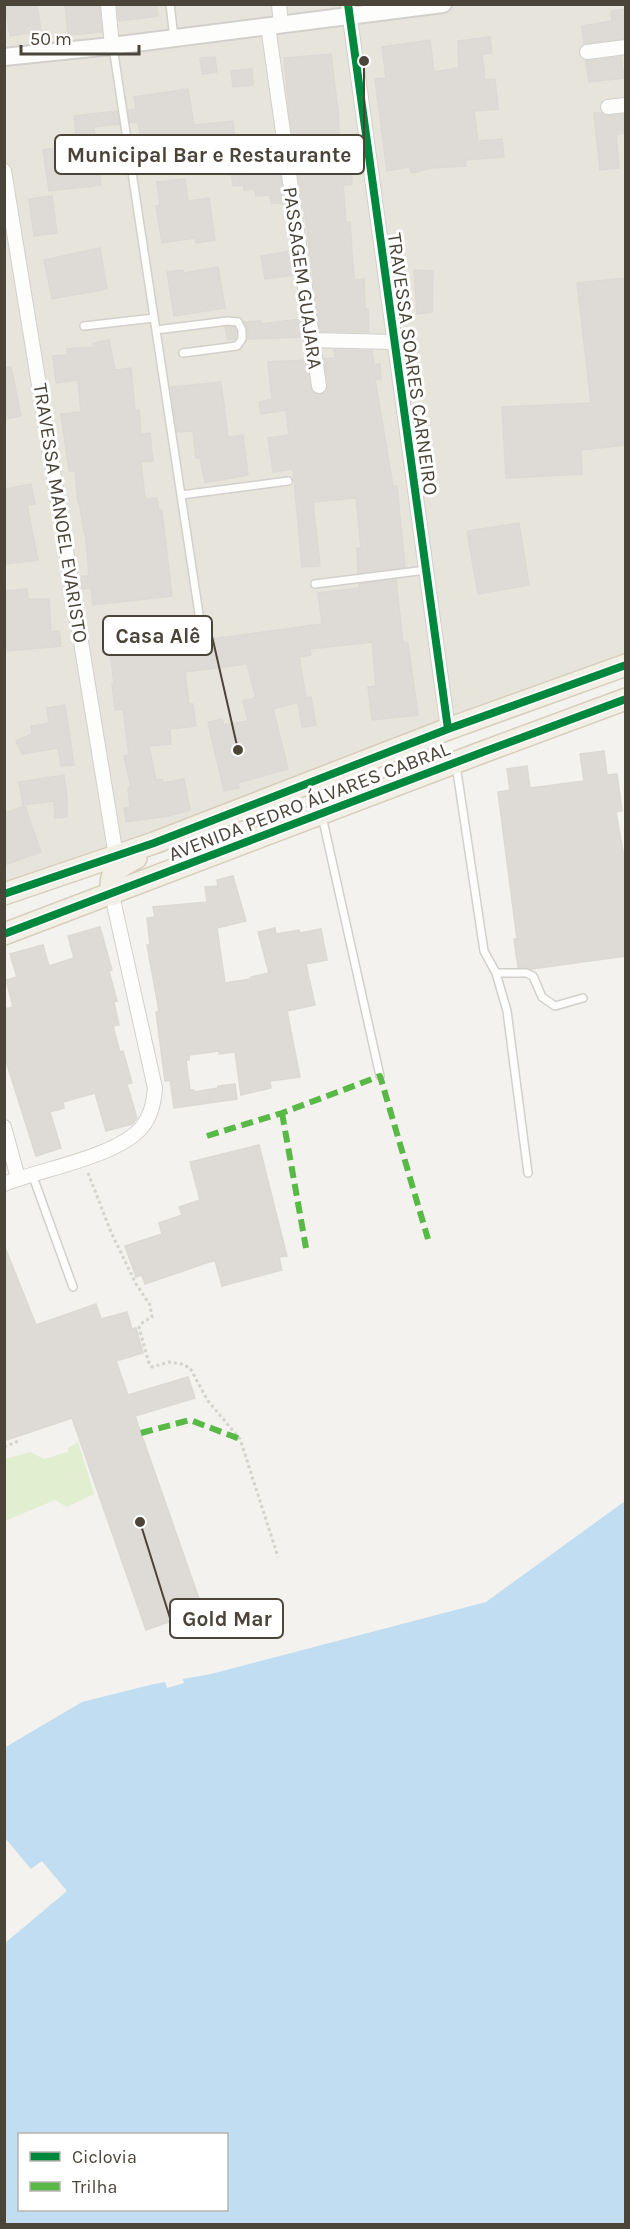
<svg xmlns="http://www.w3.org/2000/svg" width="630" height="2229" font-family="Karla,sans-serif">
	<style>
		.residential { fill: #e7e4dc }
		.green { fill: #e1eecf }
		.water { fill: #c0ddf1; fill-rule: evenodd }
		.pier { fill: #f4f2ee }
		.building { fill: #dedbd6; stroke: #dcd9d4; stroke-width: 1.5 }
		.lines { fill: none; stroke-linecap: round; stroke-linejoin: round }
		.service-casing { stroke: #d2d0cb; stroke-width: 10 }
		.minor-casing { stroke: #d2d0cb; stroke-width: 16 }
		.tertiary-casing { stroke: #d2d0cb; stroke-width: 20 }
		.primary-casing { stroke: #d6cebb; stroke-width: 24 }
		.path { stroke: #d3d2cc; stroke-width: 3; stroke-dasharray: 3 3; stroke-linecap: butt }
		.service { stroke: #fdfdfc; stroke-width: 7 }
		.minor { stroke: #fdfdfc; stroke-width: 14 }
		.tertiary { stroke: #fdfdfc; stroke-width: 16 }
		.primary { stroke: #f2efe6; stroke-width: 21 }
		.quiet { stroke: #58b947; stroke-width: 6; stroke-dasharray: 12 6; stroke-linecap: butt }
		.cycleway-casing { stroke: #fff; stroke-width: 11 }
		.cycleway { stroke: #00873e; stroke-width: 8 }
		.labels { text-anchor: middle; stroke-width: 6; stroke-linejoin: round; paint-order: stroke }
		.street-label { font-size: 20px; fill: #4b4439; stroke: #fff }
		.leader { fill: none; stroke: #4b4439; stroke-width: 2 }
		.callout-dot { fill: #4b4439; stroke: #fff; stroke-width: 2 }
		.callout { fill: #fff; stroke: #4b4439; stroke-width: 2 }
		.callout-label { font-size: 21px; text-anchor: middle; font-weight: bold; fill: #4b4439 }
	</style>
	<rect width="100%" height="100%" fill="#f4f2ee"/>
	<path class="residential" d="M5,5H625V668L5,892Z"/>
	<path class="green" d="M78,1442L94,1494L67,1507L55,1500L5,1521V1459L30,1452L44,1459L68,1452V1448Z"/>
	<path class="water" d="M625,1501V2224H5L4,1748L82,1702L154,1684L211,1674L486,1602ZM20,2134H226V2210H20Z"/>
	<path class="pier" d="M182,1676L184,1683L167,1688L164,1679Z
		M5,1838L31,1869L42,1861L67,1891L5,1943Z"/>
	<path class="building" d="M5,4H37L41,31L10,36Z
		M65,4H99L102,32L68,35Z
		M117,4H156L158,16L119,21Z
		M626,9V38L584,44L582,26L612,21L611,11Z
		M490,37L492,53L482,54L485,80L495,79L498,109L474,111L478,141L502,139L504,157L465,160L466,166L431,168L411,173L410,167L387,171L375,79L386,78L382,47L430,40L434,72L459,68L458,41Z
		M331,54L338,111L341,170H351L352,184L343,185L346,222H350L354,280L364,279L365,309H368L369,332L320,331L304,207H303L289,113L284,58Z
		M215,57L217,72L202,74L200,58Z
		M621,57L624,78L589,82L586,61Z
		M252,69L253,85L233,87L231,71Z
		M188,89L194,125L233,121L235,142L264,139L265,144L276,143L285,208L283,203H271L270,195L256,196L255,189L244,190V185L233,186L230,161L191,167L188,138L142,146L138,122L130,123L128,110L136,109L134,97Z
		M117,111L119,124L94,127L101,185L49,191L43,150L77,146L74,116Z
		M594,113H601L609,116L626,114V133L616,134L619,168L600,170Z
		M185,179L188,201L209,198L215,240L196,243L195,238L162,243L156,206L160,205L157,182Z
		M52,196L57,233L34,236L29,199Z
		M100,248L107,289L52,299L44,260Z
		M291,251L294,275L265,279L261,256Z
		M218,267L225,308L174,316L167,272L183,270V273Z
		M414,270L433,271L432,312L417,314Z
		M626,278V445L581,450L582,474L506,478L502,407L591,403L577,283Z
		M300,319L303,337L248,339V329L244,322L261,321V324Z
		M225,327H234L236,331L235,339L228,340Z
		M109,340L115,370L131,368L135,411L139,410L141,434L150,433L153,461L141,462L145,499L157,498L159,510L162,511L172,596L93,605L91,588L82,589L81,576H89L85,531L84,532L79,502H78L75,471H69L61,414L81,412L78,380L56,383L53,356L67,355V349L94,347L93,343Z
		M334,350L372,351L374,365L380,364L381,379H375L393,486H397L405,567L358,573L357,548H361L356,498L313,502L320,566L302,567L293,469L273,472L268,438L289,435L286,410L261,414L259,402L272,399L268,362L306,360L312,391L316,394L324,393L328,385L324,359L335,358Z
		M11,367L21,416L4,419V368Z
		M221,382L228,437L243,435L248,475L205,483L200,458H196L193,431L177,432L171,387Z
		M31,484L35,504L27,505L38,560L4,564V489Z
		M519,523L529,585L478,594L467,531Z
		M396,579L403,643H408L418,715L372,720L368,687L376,686L372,642L310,649L311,655L299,657L306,698L311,697L316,725L302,727L298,702L273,709L288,769L238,783L239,788L224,791L208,722L222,719L224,725L248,721L243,701L256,698L247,664L185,672L189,704H193L196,726L170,729L171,744L149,746L156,780L162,779L163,783L184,779L190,810L168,816L126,822L124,808L130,807L128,788L131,787L124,756L129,755L123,709L115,710L112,684H114L110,653L322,624L318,593L360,588L359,584Z
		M27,589L28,599H49L51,632L59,631L61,646L8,651L4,634V591Z
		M65,705L74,765L61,766L58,748L22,754L16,741L32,734L31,726L49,723L47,708Z
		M604,751L607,775L617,774L622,811L616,812L626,869V956L531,969L518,967L514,939H517L498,792L510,790L507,769L527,766L530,788L584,781L580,754Z
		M64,775L67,798V817L55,818L54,801L23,805L19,782Z
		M25,806L41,852L4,865V813Z
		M233,876L246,921L217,928L225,983L251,979V977L269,973L258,932L275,928L276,934L299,930L300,933L321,929L327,960L306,964L315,1005L287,1011L300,1077L270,1081L271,1088L241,1095L235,1052L219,1054V1051L189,1055V1060H186L190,1090H194V1092L218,1088V1086L235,1084L237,1099L174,1108L170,1080L165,1081L156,1012L159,1011L147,945H150L147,918L155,917L153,907L207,902L205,887L218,886L217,880Z
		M100,927L112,970L109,971L117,1001L114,1002L119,1025L113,1026L120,1052L123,1051L132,1083L127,1084L137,1118L132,1124L106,1131L95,1093L63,1102L64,1108L50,1112L61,1148L36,1156L4,1055V1009L13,1007L6,980L17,977L10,954L43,945L49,966L74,958L68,936Z
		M259,1145L287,1256L279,1257L282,1270L222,1286L215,1260L145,1284L142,1275L136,1277L125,1246L162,1234L159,1223L182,1215L179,1207L200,1200L190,1162Z
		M4,1245L36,1325L96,1304L101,1319L127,1312L132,1329L136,1328L143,1353L116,1361L128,1395L188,1377L195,1398L135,1416L203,1610L146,1630L72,1418L4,1441Z"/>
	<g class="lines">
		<g class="service-casing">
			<path id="service" d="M170,4L174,38
				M113,47L199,614
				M84,326L154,318
				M156,330L228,321L238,322L242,330V339L237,346L183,353
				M181,495L288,481
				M315,584L426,570
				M456,765L484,951L496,973L507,1011L528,1173
				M322,816L380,1076
				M496,973H526L533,976L542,997L555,1006L583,998
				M32,1174L73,1287"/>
		</g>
		<g class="minor-casing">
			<path id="minor" d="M108,4L112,46
				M279,4L281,25
				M348,4L448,729
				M268,26L319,386
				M587,52L626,47
				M608,107L626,105
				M4,171L116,856
				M311,340L393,342
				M4,1127L18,1178
				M4,1184C41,1169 117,1157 142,1127C151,1116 154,1103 155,1088L112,895"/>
		</g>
		<g class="tertiary-casing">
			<path id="tertiary" d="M4,57L112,46L443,4"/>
		</g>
		<g class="primary-casing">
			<path id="primary" d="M4,894L154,843L448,729L626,665
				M112,895C108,871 116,869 136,858
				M4,934L483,752L626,699"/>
		</g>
		<path class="path" d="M88,1173L111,1232L136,1284L150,1305L152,1317L143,1322L139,1328L149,1363L152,1367L169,1362L182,1364L190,1368L208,1401L240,1439L278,1557
			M4,1447L21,1440"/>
		<use href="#service" class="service"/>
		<use href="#minor" class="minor"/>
		<use href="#tertiary" class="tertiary"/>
		<use href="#primary" class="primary"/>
		<path class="quiet" d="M282,1113L306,1248
			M207,1136L282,1113L380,1076L428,1239
			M141,1433L190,1420L240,1439"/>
		<g class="cycleway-casing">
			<path id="cycleway" d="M348,4L448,729
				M4,894L154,843L448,729L626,665
				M4,934L483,752L626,699"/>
		</g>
		<use href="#cycleway" class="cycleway"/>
	</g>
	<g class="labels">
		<g class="street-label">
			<text transform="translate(303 278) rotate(82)" y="7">PASSAGEM GUAJARA</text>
			<text transform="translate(413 364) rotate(82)" y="7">TRAVESSA SOARES CARNEIRO</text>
			<text transform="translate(61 513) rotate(81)" y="7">TRAVESSA MANOEL EVARISTO</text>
			<text transform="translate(309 801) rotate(-21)" y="7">AVENIDA PEDRO ÁLVARES CABRAL</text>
		</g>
	</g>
	<path class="leader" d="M364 61L364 155M238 750L212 636M140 1522L170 1618"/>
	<g class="callout-dot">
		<circle cx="364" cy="61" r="6"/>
		<circle cx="238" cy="750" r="6"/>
		<circle cx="140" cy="1522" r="6"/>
	</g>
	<g class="callout">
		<rect x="55" y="135" width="309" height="39" rx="6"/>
		<rect x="103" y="616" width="109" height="39" rx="6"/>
		<rect x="170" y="1599" width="113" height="39" rx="6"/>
	</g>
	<g class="callout-label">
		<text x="209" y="162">Municipal Bar e Restaurante</text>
		<text x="158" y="643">Casa Alê</text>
		<text x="227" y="1626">Gold Mar</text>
	</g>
	<rect width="630" height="2229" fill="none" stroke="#4b4439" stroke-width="12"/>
	<rect x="18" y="2133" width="210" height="78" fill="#ffffff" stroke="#b7b4b0" stroke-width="1.5"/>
	<rect x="30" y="2152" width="30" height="9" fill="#00873e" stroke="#b7b4b0" stroke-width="1.5"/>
	<text x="72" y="2163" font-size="18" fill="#4b4439">Ciclovia</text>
	<rect x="30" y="2182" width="30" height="9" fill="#58b947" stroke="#b7b4b0" stroke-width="1.5"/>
	<text x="72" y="2193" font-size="18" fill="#4b4439">Trilha</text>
	<path d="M21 45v9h118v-9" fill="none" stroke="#4b4439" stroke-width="3"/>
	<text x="30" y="45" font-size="18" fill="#4b4439" stroke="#ffffff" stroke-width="4.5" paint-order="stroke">50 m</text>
</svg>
